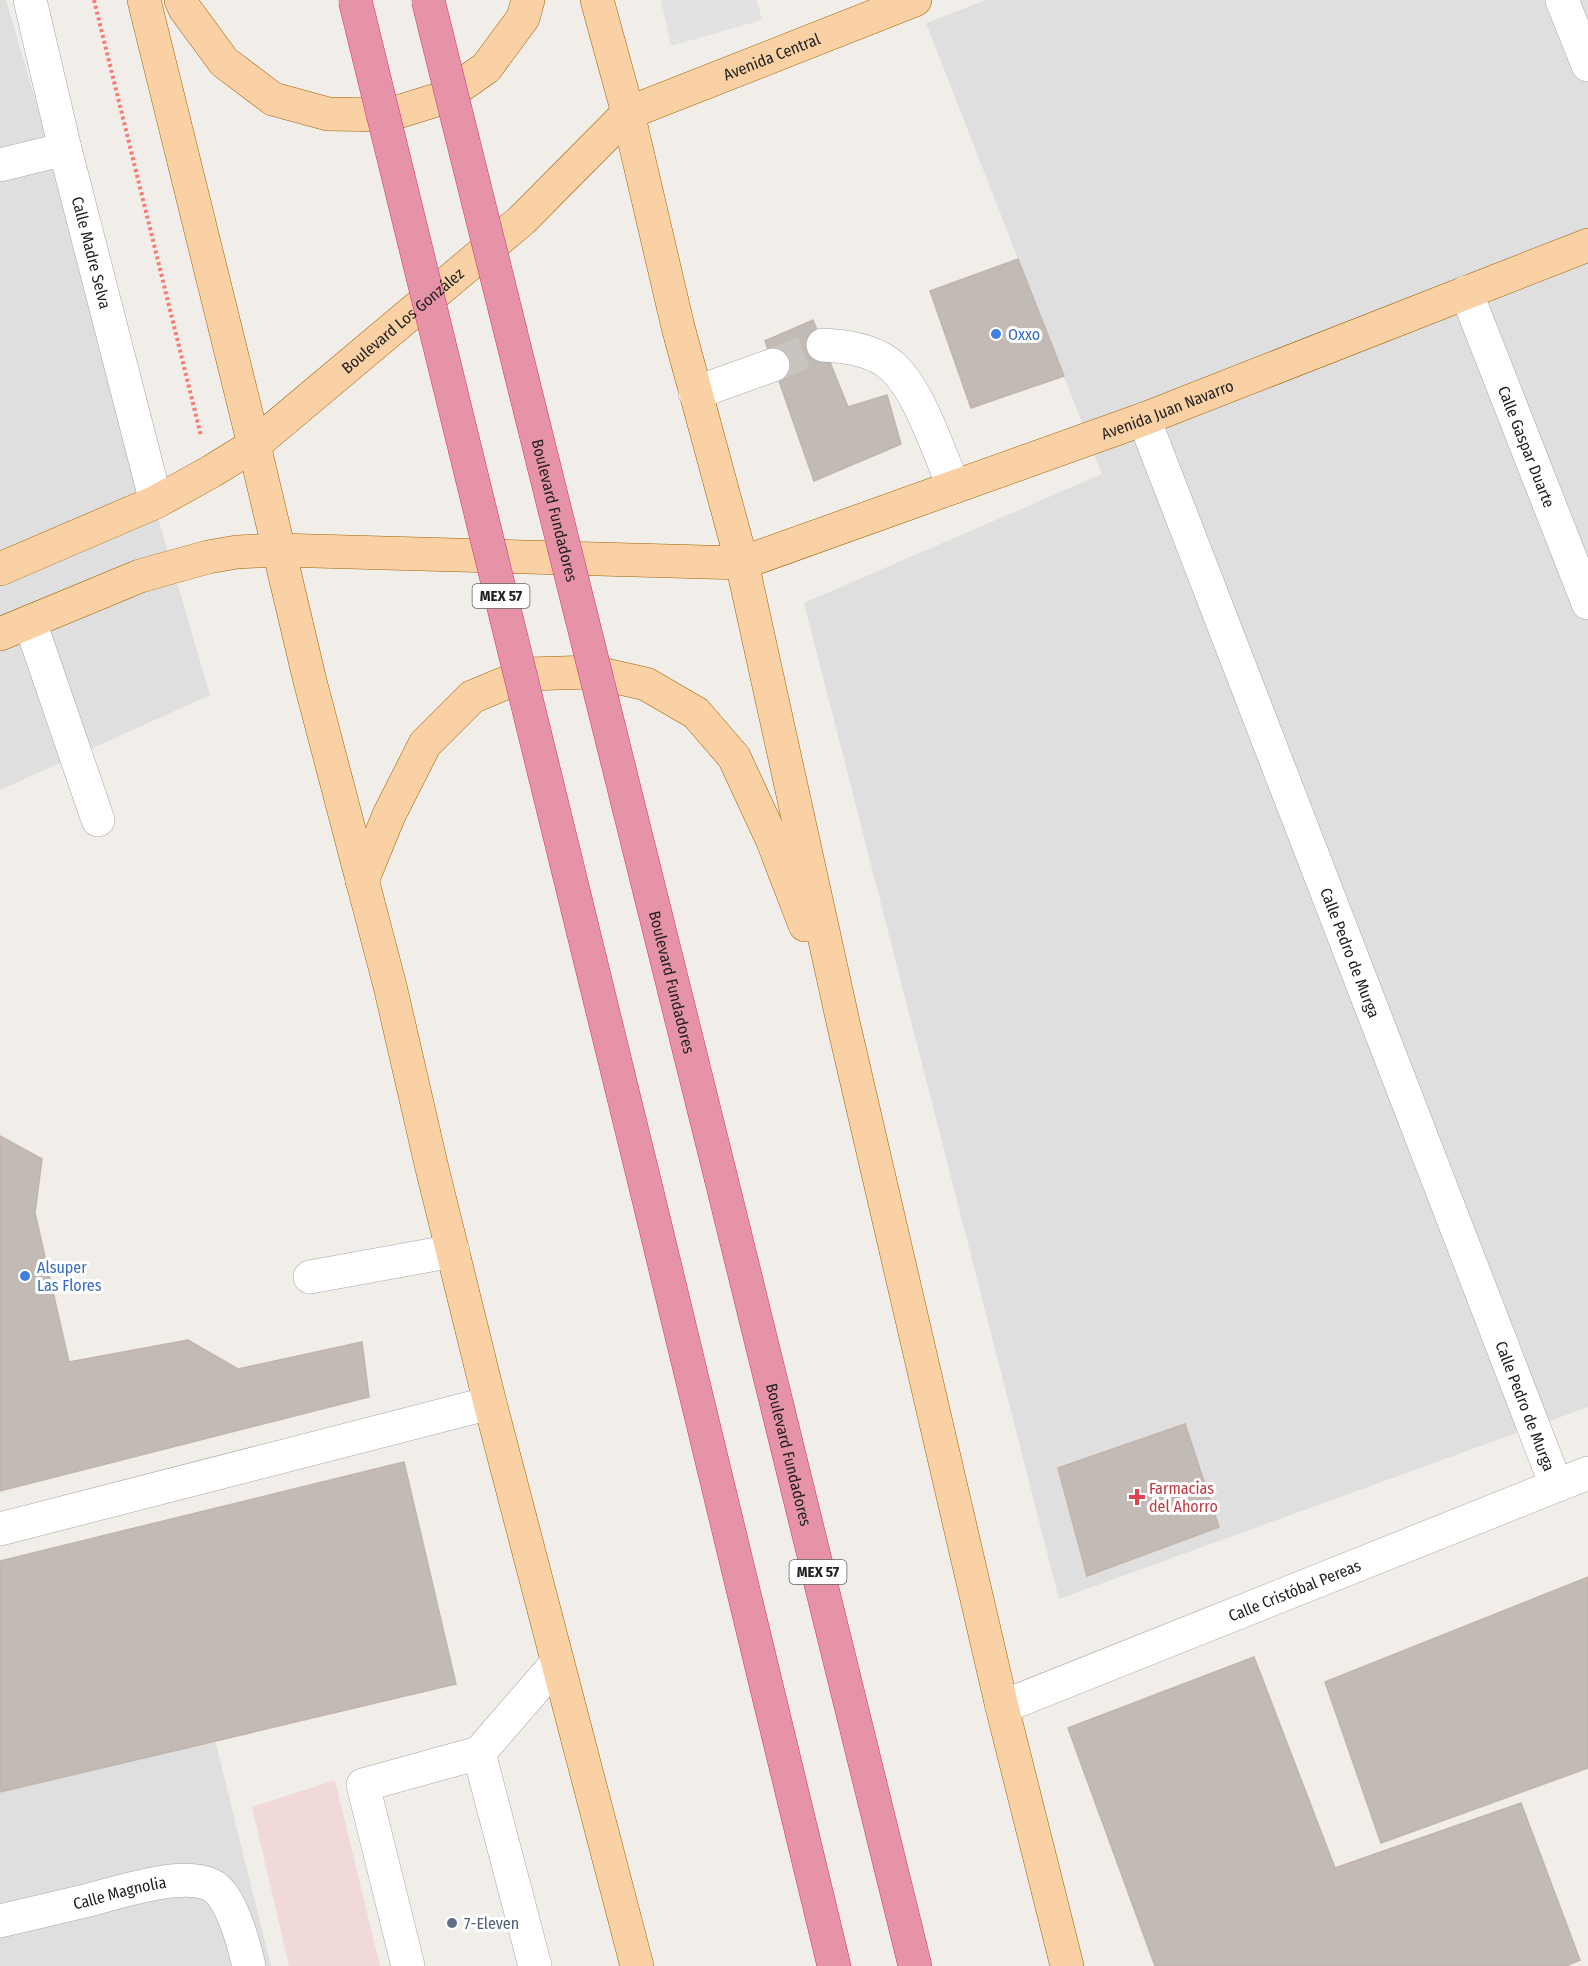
<svg xmlns="http://www.w3.org/2000/svg" width="1588" height="1966" font-family="'Fira Sans Condensed',sans-serif">
	<style>
		.residential { fill: #dfdfdf }
		.commercial { fill: #f1d9d9 }
		.parking { fill: #e2e2e2 }
		.building { fill: #c2bab5; stroke: #c3b4ab; stroke-width: 1.5 }
		.lines { fill: none; stroke-linecap: round; stroke-linejoin: round }
		.minor-tunnel { stroke: #c8c5c1; stroke-width: 33; stroke-dasharray: 33 16; stroke-linecap: butt }
		.minor-casing { stroke: #a6a6a6; stroke-width: 34 }
		.major-casing { stroke: #9b6204; stroke-width: 34 }
		.highway-casing { stroke: #d82d70; stroke-width: 34 }
		.path { stroke: #f77b74; stroke-width: 4; stroke-dasharray: 3 3; stroke-linecap: butt }
		.minor { stroke: #fff; stroke-width: 33 }
		.major { stroke: #fad1a5; stroke-width: 33 }
		.highway { stroke: #e693a7; stroke-width: 33 }
		.highway-bridge-casing { stroke: #d82d70; stroke-width: 34; stroke-linecap: butt }
		.highway-bridge { stroke: #e693a7; stroke-width: 33 }
		.shop-dot { fill: #3f7fe0; stroke: #fff; stroke-width: 2 }
		.health-dot { fill: #e0444e; stroke: #fff; stroke-width: 2 }
		.service-dot { fill: #5c6f8a; stroke: #fff; stroke-width: 2 }
		.labels { text-anchor: middle; stroke-width: 6; stroke-linejoin: round; paint-order: stroke }
		.shield { fill: #fff; stroke: #646464; stroke-width: 1.5 }
		.shield-label { font-size: 15px; font-weight: bold; fill: #222 }
		.street-label { font-size: 16px; fill: #222; stroke: #fff }
		.shop-label { font-size: 16px; fill: #366cbe; stroke: #fff; text-anchor: start }
		.health-label { font-size: 16px; fill: #be3a42; stroke: #fff; text-anchor: start }
		.service-label { font-size: 16px; fill: #4e5e75; stroke: #fff; text-anchor: start }
	</style>
	<rect width="100%" height="100%" fill="#f1eee9"/>
	<path class="residential" d="M0,0H6L210,695L0,790Z
		M986,0H1588V1407L1059,1599L804,603L1102,474L926,23Z
		M215,1740L271,1966H0V1792Z"/>
	<path class="commercial" d="M335,1780L380,1966H289L252,1807Z"/>
	<path class="parking" d="M661,0H757L762,20L671,46Z"/>
	<path class="building" d="M1018,259L1064,376L971,408L930,291Z
		M813,320L848,407L887,395L901,444L814,481L765,341Z
		M0,1136L42,1159L35,1213L69,1362L188,1340L238,1369L362,1342L369,1397L0,1491Z
		M1185,1424L1219,1527L1087,1576L1058,1468Z
		M404,1462L456,1684L0,1792V1561Z
		M1588,1577V1768L1381,1843L1325,1682Z
		M1254,1657L1335,1868L1521,1803L1580,1960L1566,1966H1155L1068,1728Z"/>
	<g class="lines">
		<path class="minor-tunnel" d="M773,365L823,345"/>
		<g class="minor-casing">
			<g id="minor">
				<path id="s1" d="M30,0L65,149L156,502"/>
				<path d="M1562,0L1588,65"/>
				<path d="M0,165L65,149"/>
				<path id="s2" d="M1466,292L1588,603"/>
				<path d="M823,345C847,346 875,350 893,367C920,392 939,453 954,487"/>
				<path d="M695,393L773,365"/>
				<path id="s3" d="M1144,419L1556,1485"/>
				<path d="M30,622L98,820"/>
				<path d="M310,1277L453,1251"/>
				<path d="M0,1529L490,1403"/>
				<path id="s4" d="M1002,1707L1588,1473"/>
				<path d="M479,1753L535,1966"/>
				<path id="s5" d="M0,1921C30,1914 60,1907 89,1900C120,1892 181,1871 211,1885C231,1894 244,1945 249,1966"/>
				<path d="M408,1966L363,1785L479,1753L557,1663"/>
			</g>
		</g>
		<g class="major-casing">
			<g id="major">
				<path d="M144,0L254,445L310,681L390,986L431,1164L490,1403L637,1966"/>
				<path d="M181,0L185,9L224,62L273,99L328,114L388,115L443,98L486,68L523,18L528,0"/>
				<path d="M597,0L628,113L678,327L742,563L843,1022L1002,1707L1067,1966"/>
				<path id="s6" d="M0,569L156,502L212,471L254,445L522,220L628,113L915,0"/>
				<path id="s7" d="M0,634L140,576L208,557L237,552L278,550L742,563L1144,419L1588,245"/>
				<path d="M362,881L389,815L425,744L472,697L527,674L593,672L646,684L696,713L734,757L772,839L805,925"/>
			</g>
		</g>
		<g class="highway-casing">
			<g id="highway">
				<path id="s8" d="M721,1178L915,1966"/>
				<path d="M647,1192L834,1966"/>
			</g>
		</g>
		<path class="path" d="M94,0L201,436"/>
		<use href="#minor" class="minor"/>
		<use href="#major" class="major"/>
		<use href="#highway" class="highway"/>
		<g class="highway-bridge-casing">
			<g id="highway-bridge">
				<path d="M355,0L647,1192"/>
				<path id="s9" d="M428,0L721,1178"/>
			</g>
		</g>
		<use href="#highway-bridge" class="highway-bridge"/>
	</g>
	<g class="shop-dot">
		<circle cx="996" cy="334" r="6"/>
		<circle cx="25" cy="1276" r="6"/>
	</g>
	<path class="health-dot" d="M1134 1488h6v6h6v6h-6v6h-6v-6h-6v-6h6z"/>
	<circle class="service-dot" cx="452" cy="1923" r="6"/>
	<g class="labels">
		<g class="shield">
			<rect x="472.5" y="584" width="57" height="24" rx="4.5"/>
			<rect x="789.5" y="1560" width="57" height="24" rx="4.5"/>
		</g>
		<g class="shield-label">
			<text x="501" y="601">MEX 57</text>
			<text x="818" y="1577">MEX 57</text>
		</g>
		<g class="street-label">
			<text dy="6" stroke="none"><textPath href="#s6" startOffset="938">Avenida Central</textPath></text>
			<text dy="6" stroke="none"><textPath href="#s1" startOffset="260">Calle Madre Selva</textPath></text>
			<text dy="6" stroke="none"><textPath href="#s6" startOffset="477">Boulevard Los González</textPath></text>
			<text dy="6" stroke="none"><textPath href="#s7" startOffset="1209">Avenida Juan Navarro</textPath></text>
			<text dy="6" stroke="none"><textPath href="#s2" startOffset="166">Calle Gaspar Duarte</textPath></text>
			<text dy="6" stroke="none"><textPath href="#s9" startOffset="526">Boulevard Fundadores</textPath></text>
			<text dy="6" stroke="none"><textPath href="#s3" startOffset="572">Calle Pedro de Murga</textPath></text>
			<text dy="6" stroke="none"><textPath href="#s9" startOffset="1012">Boulevard Fundadores</textPath></text>
			<text dy="6" stroke="none"><textPath href="#s3" startOffset="1058">Calle Pedro de Murga</textPath></text>
			<text dy="6" stroke="none"><textPath href="#s8" startOffset="285">Boulevard Fundadores</textPath></text>
			<text dy="6" stroke="none"><textPath href="#s4" startOffset="315">Calle Cristóbal Pereas</textPath></text>
			<text dy="6" stroke="none"><textPath href="#s5" startOffset="123">Calle Magnolia</textPath></text>
		</g>
		<g class="shop-label">
			<text x="1008" y="340">Oxxo</text>
			<text x="37" y="1273">Alsuper<tspan x="37" dy="18">Las Flores</tspan></text>
		</g>
		<g class="health-label">
			<text x="1149" y="1494">Farmacias<tspan x="1149" dy="18">del Ahorro</tspan></text>
		</g>
		<g class="service-label">
			<text x="464" y="1929">7-Eleven</text>
		</g>
	</g>
</svg>
